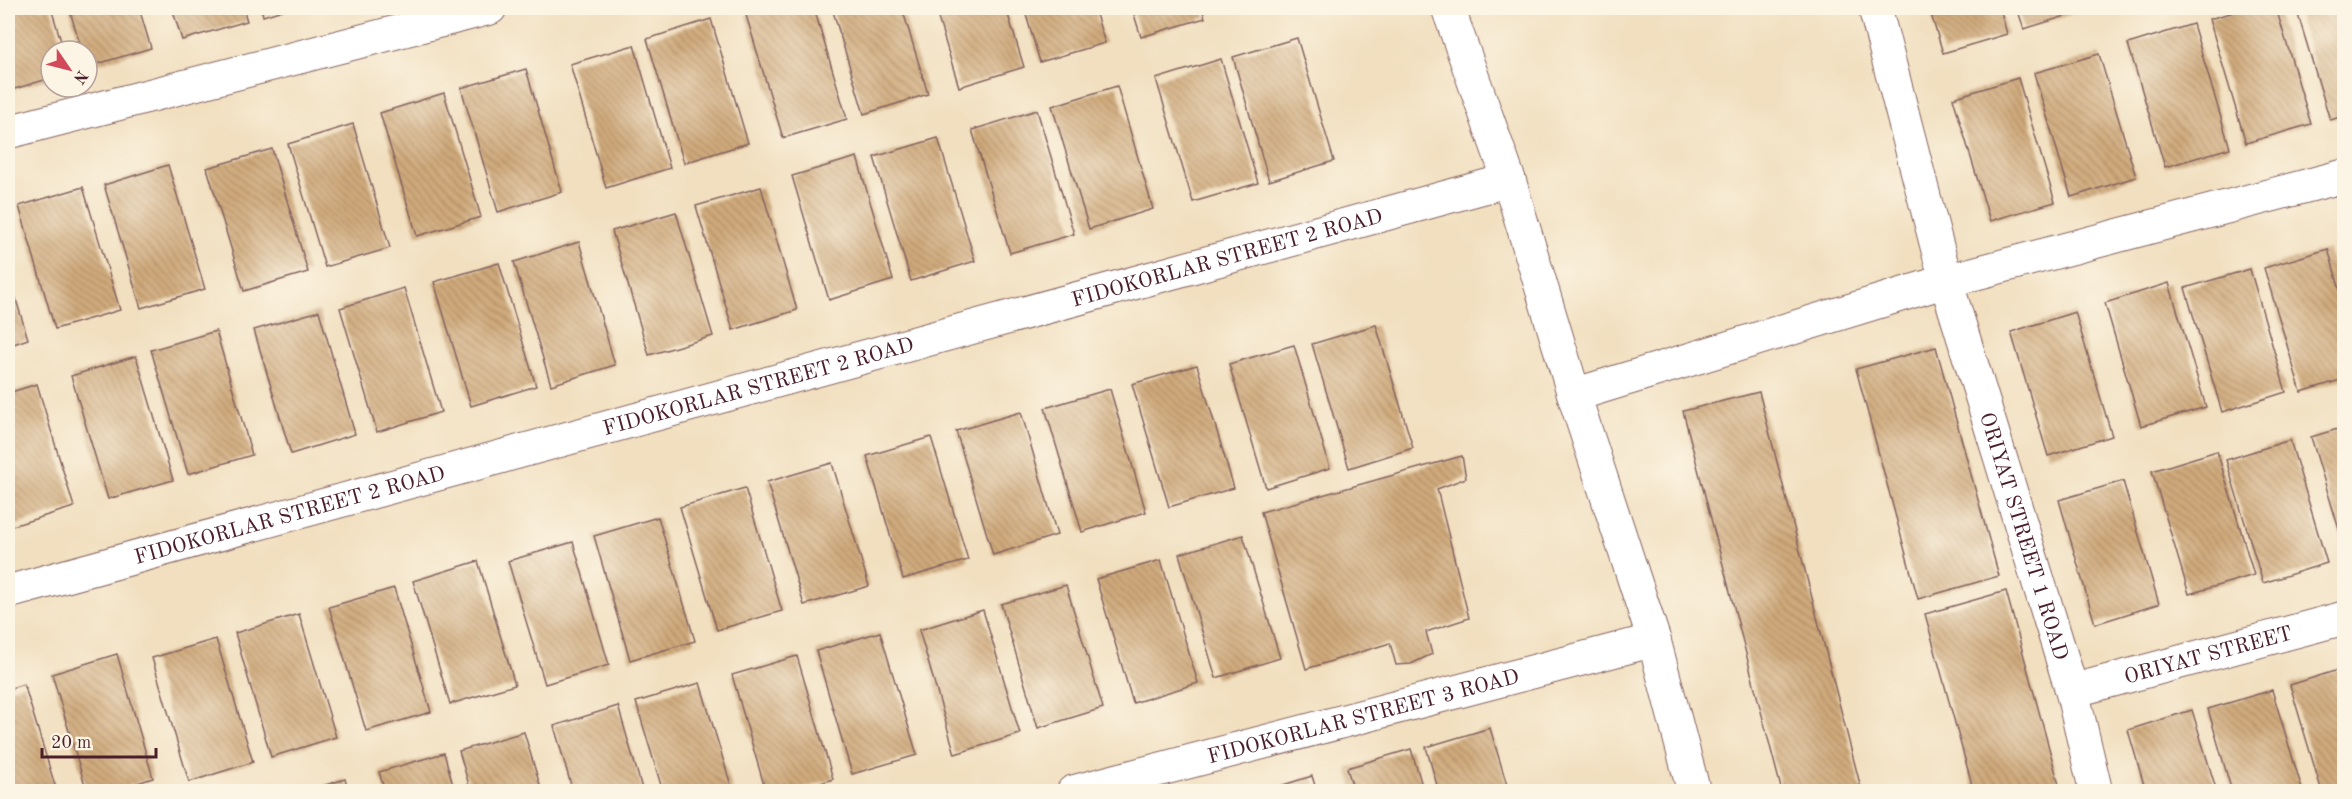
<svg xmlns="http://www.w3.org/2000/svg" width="2352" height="799" font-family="'Old Standard TT',serif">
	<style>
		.building { fill: url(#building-back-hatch) }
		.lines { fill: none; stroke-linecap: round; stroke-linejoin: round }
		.minor-casing { stroke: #84625f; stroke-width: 35 }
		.minor { stroke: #fff; stroke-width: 33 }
		.labels { text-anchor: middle; stroke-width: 4.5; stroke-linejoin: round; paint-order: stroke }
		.street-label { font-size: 21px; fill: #4a1f2b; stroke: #fcf5e5 }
	</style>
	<defs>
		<pattern id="building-back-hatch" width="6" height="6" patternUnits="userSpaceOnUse" patternTransform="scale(1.5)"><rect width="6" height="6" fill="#d0aa7c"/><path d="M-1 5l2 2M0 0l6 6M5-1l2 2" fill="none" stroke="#ab8a66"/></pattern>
	</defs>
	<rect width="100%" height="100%" fill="#fcf5e5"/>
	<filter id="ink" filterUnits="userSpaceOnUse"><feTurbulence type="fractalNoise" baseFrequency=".0167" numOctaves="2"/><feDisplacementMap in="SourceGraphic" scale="12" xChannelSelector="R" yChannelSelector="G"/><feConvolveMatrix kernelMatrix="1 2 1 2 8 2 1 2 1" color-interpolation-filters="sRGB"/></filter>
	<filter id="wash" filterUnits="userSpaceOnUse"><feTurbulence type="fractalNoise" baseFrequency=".008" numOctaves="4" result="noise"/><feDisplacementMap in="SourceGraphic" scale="24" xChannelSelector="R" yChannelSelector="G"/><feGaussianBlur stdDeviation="1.35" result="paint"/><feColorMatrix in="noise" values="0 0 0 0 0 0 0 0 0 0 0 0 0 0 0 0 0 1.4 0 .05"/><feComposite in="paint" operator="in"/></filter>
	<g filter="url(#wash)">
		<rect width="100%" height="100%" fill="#f1dfbf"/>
		<g id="blocks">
			<path class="building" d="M8,8H51L64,51H51V78L8,91Z
				M69,8H139L151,48L87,67V51H82Z
				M172,8H243L247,21L182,40Z
				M261,8H289L263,16Z
				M770,8H814L847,119L783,138L746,15Z
				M832,8H902L928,94L864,114Z
				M935,8H1006L1024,67L959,87Z
				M1024,8H1094L1105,43L1040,62Z
				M1132,8H1202L1205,18L1141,37Z
				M1929,8H2000L2007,34L1943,53Z
				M2017,8H2088V9L2024,29Z
				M2248,8H2276L2311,124L2246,143L2209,19Z
				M2296,8H2344V116L2330,120Z
				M711,19L748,143L684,163L647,39Z
				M2193,24L2230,148L2165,167L2128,44Z
				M1297,38L1334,161L1269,181L1233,57Z
				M634,45L670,168L606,188L570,64Z
				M2099,54L2136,177L2071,197L2034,73Z
				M1221,59L1258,183L1193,202L1156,79Z
				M526,69L562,192L498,212L461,88Z
				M2018,78L2055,202L1990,221L1953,98Z
				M1117,86L1153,209L1089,229L1052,106Z
				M444,93L481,217L417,236L380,113Z
				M1037,110L1074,234L1010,253L972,130Z
				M353,124L390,248L325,267L288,144Z
				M938,138L975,261L911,281L874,157Z
				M272,149L308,272L244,291L207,168Z
				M857,157L893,280L829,300L792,176Z
				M168,165L205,289L141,308L104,185Z
				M83,187L120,310L55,329L19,206Z
				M761,187L797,310L733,330L696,206Z
				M676,212L713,336L649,355L612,231Z
				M579,242L615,365L551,385L514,262Z
				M2328,249L2344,304V379L2301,392L2264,268Z
				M499,263L536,386L471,406L434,282Z
				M2250,269L2286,392L2222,412L2185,288Z
				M8,273L28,339L8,346Z
				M2169,283L2206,407L2141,426L2105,303Z
				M404,288L441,412L377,432L340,308Z
				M319,311L355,434L291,454L254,330Z
				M2075,312L2112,436L2048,456L2011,332Z
				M1376,325L1413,448L1349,468L1312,344Z
				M216,331L252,455L188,474L151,350Z
				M1294,345L1330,468L1266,488L1229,364Z
				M1936,347L1999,576L1918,599L1856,369Z
				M136,356L173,480L108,499L71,376Z
				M1197,365L1234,488L1169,507L1132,384Z
				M37,384L74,507L9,527L8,521V393Z
				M1110,389L1146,512L1082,532L1045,408Z
				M1759,392L1862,792H1782L1683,411Z
				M1021,412L1057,535L993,555L956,431Z
				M2344,427V546L2311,437Z
				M931,437L968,560L903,579L867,456Z
				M2290,440L2327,563L2263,583L2226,460Z
				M2217,451L2254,575L2189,594L2152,471Z
				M1462,456L1466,478L1437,489L1469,618L1426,632L1432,654L1411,664L1396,665L1390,643L1306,669L1261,512Z
				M832,463L869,586L804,605L767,482Z
				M2123,481L2159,604L2095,624L2059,500Z
				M745,488L782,611L717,630L680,507Z
				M658,517L695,641L630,660L594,536Z
				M1243,535L1280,658L1216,678L1179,554Z
				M573,542L609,665L545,684L508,561Z
				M1161,560L1198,683L1133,703L1096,579Z
				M478,561L515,685L450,704L413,581Z
				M1066,585L1103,708L1038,728L1001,604Z
				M394,588L431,712L366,731L329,607Z
				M2006,591L2061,792H1974L1925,614Z
				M983,610L1020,734L955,754L919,630Z
				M299,614L336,737L271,757L235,633Z
				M880,632L917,755L852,774L816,651Z
				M216,639L253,762L189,782L152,658Z
				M117,654L153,778L110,792H87L52,674Z
				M797,656L833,779L794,792H766L732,675Z
				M2344,668V792H2322L2290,685Z
				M700,683L733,792H663L636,702Z
				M24,684L57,792H8V689Z
				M2272,690L2303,792H2232L2208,709Z
				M618,706L643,792H573L554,726Z
				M2192,710L2217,792H2146L2128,730Z
				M1490,728L1509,792H1439L1426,747Z
				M524,732L542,792H471L459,751Z
				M1411,749L1424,792H1354L1347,768Z
				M444,753L455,792H385L379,772Z
				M1312,776L1317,792H1264V791Z
				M345,779L349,792H306V791Z"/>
		</g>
	</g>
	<g filter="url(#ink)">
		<use href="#blocks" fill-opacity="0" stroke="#84625f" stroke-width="1.5"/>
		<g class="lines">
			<g class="minor-casing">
				<g id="minor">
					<path d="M1448,8L1509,180L1574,395L1654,640L1694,792"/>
					<path id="s1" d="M1875,8L1946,281L2072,691L2096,792"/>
					<path d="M8,132L490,8"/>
					<path d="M1574,395L1946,281L2344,176"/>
					<path id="s2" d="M8,592L1509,180"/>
					<path id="s3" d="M2072,691L2344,618"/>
					<path id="s4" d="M1073,792L1654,640"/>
				</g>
			</g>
			<use href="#minor" class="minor"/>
		</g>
	</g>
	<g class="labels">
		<g class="street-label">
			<text dy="7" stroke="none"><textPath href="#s2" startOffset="1264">FIDOKORLAR STREET 2 ROAD</textPath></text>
			<text dy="7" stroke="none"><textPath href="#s2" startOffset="778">FIDOKORLAR STREET 2 ROAD</textPath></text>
			<text dy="7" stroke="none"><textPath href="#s2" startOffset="292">FIDOKORLAR STREET 2 ROAD</textPath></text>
			<text dy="7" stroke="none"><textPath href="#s1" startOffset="549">ORIYAT STREET 1 ROAD</textPath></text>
			<text dy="7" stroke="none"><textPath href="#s3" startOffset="141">ORIYAT STREET</textPath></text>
			<text dy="7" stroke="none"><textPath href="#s4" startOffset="300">FIDOKORLAR STREET 3 ROAD</textPath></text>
		</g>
	</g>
	<rect width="2352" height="799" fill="none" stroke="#fcf5e5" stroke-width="30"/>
	<g transform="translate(69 69) rotate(125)"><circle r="28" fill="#fcf5e5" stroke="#b59f9b" stroke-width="1.5"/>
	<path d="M0-4.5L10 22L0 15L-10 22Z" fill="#d1495b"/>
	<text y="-9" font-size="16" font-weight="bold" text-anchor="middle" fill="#4a1f2b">N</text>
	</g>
	<path d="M42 748v9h114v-9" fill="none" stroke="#4a1f2b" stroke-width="3"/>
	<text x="51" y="748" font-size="18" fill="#4a1f2b" stroke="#fcf5e5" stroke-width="4.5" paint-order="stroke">20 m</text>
</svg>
